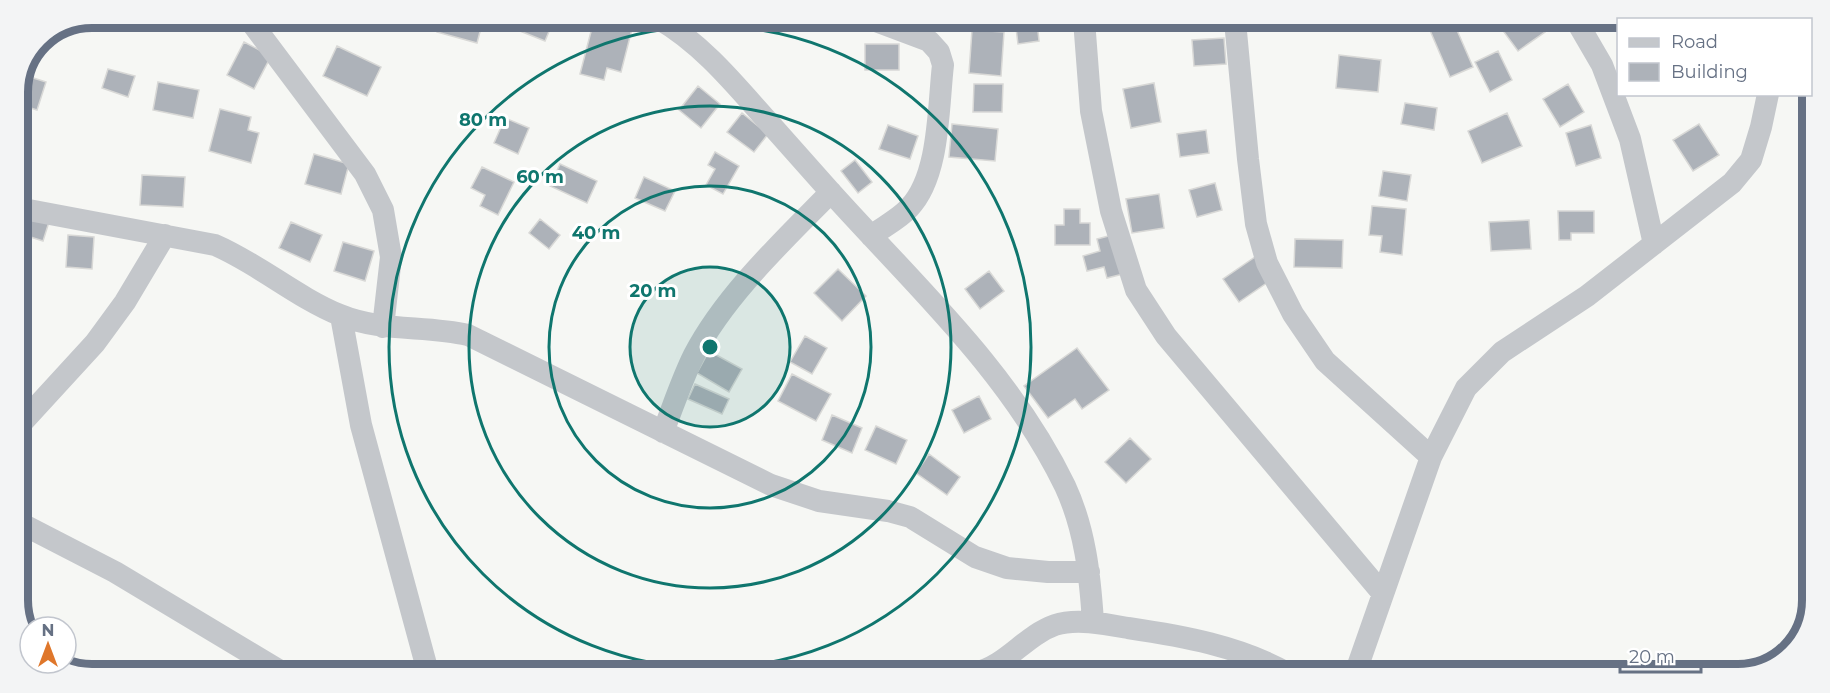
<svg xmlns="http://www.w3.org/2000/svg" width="1830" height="693" font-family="Montserrat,sans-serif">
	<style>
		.building { fill: #adb2b9; stroke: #d8d8d6; stroke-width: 1.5 }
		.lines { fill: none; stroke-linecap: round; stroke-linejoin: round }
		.minor { stroke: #c4c7cb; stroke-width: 22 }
		.ring { fill: none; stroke: #0f766e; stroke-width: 3 }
		.rim { fill: none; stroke: #667184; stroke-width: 8 }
		.centre { fill: #0f766e; stroke: #fff; stroke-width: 3 }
		.ring-label { font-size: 18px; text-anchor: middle; font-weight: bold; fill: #0f766e; stroke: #fff; stroke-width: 6; stroke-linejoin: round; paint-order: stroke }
	</style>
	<rect width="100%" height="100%" fill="#f6f7f4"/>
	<path class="building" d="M441,19L481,28L477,43L437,32Z
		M520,19H547L553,22L545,41L515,29Z
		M594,20L632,29L621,72L607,68L604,80L580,74Z
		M1015,20H1046L1037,22L1039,41L1018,44Z
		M1097,20L1144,21L1099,30Z
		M1426,21H1453L1473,67L1450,77Z
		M1510,21L1537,22L1545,32L1518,51L1501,28Z
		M972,30L1004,32L1001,76L969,73Z
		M1224,38L1226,64L1194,66L1192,40Z
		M244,42L271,56L254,89L227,75Z
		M865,44H899V70H865Z
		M337,46L381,67L367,96L323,76Z
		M1498,51L1512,80L1490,92L1475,62Z
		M1339,55L1381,60L1378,92L1336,88Z
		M108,69L135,76L128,97L102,88Z
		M24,75L46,82L37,110L18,104V88Z
		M158,82L199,90L193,118L153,110Z
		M1154,83L1161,122L1131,128L1123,89Z
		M974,84H1003L1002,112H973Z
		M1568,84L1584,112L1560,127L1543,99Z
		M698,86L720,104L701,128L679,110Z
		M1405,103L1437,108L1434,130L1401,124Z
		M220,109L251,117L248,130L259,133L251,163L209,151Z
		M742,113L768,134L754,152L727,132Z
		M1507,113L1522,146L1482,163L1468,131Z
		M505,118L529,128L518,154L494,143Z
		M952,124L998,129L995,161L949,157Z
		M1699,124L1719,155L1693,171L1673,140Z
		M888,125L918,136L910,159L879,149Z
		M1591,125L1601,158L1576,166L1566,133Z
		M1206,130L1209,153L1180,157L1177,134Z
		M715,152L739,166L723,194L706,185L715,169L708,165Z
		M314,154L349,164L341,194L305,184Z
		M855,160L872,182L858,193L841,171Z
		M560,164L597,181L587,203L550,186Z
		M482,167L514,182L498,215L480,206L485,195L471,188Z
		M1383,171L1411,175L1407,201L1379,196Z
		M142,175L185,177L183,207L140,205Z
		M644,177L675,191L665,211L635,198Z
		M1215,183L1222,210L1197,217L1189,190Z
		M1159,194L1164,228L1132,233L1126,199Z
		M1372,206L1406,209L1402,255L1380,252L1382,236L1369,235Z
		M1064,209H1080V223H1090V245H1055V225H1064Z
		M1558,211H1594V233H1571V240H1559Z
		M21,213L49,222L43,241L18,233V223Z
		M540,219L560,235L549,249L529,233Z
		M1529,220L1531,249L1491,251L1489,222Z
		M291,222L322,235L310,262L279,248Z
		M1116,234L1127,273L1107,278L1104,267L1087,271L1083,256L1100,251L1097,239Z
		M68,235L94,237L92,269L66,267Z
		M1295,239L1343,240L1342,268L1294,267Z
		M343,242L374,251L365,281L334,271Z
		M1255,257L1271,280L1239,302L1223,279Z
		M838,269L866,296L842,321L814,293Z
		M989,271L1004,291L980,309L965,289Z
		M805,336L827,348L812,374L790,362Z
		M1077,348L1109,390L1082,409L1075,399L1048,418L1024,386Z
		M709,351L742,369L729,392L697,373Z
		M792,374L831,394L816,421L778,401Z
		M695,384L729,399L722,414L688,399Z
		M979,396L991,419L964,433L952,410Z
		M832,415L862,428L852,453L822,440Z
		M876,426L907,440L896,464L865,450Z
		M1130,438L1151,459L1126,483L1105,462Z
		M929,454L960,477L947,495L916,473Z"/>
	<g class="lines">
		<path class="minor" d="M248,18L365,174L383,210L391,257L383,327
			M659,19C697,41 727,75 756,108C780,135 804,162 828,189C912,283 1009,370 1065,486C1085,529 1090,575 1093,622
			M1084,20L1091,111L1111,211L1136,290L1166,336L1383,594
			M1235,21L1248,159L1256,224L1267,263L1293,314L1325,361L1431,457
			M1577,22L1602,65L1630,139L1654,244
			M18,208L215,245C259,264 296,297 340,315C381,332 426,325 468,335L771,485L819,501L888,511L910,517L975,557L1007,568L1048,572H1089
			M871,236C883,227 899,219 909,208C940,176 938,107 943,65L939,52L929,41L873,20
			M341,316L361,425L428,672
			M18,427L95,343L125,302L165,235
			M663,432C673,407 682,379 694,355C725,295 784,240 831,192
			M18,522L115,572L280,671
			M974,673C1007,666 1024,636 1055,625C1076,618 1106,624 1128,628C1182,636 1240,646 1289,674
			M1355,674L1431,457L1466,388L1502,352L1587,296L1732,183L1751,160L1761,127L1768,94"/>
	</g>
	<circle cx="710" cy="347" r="80" fill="#0f766e" fill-opacity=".12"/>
	<g class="ring">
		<circle cx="710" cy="347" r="80"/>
		<circle cx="710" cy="347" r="161"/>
		<circle cx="710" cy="347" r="241"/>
		<circle cx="710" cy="347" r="321"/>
	</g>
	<path d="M0 0H1830V693H0ZM92 28H1738A64 64 0 0 1 1802 92V600A64 64 0 0 1 1738 664H92A64 64 0 0 1 28 600V92A64 64 0 0 1 92 28Z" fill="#f3f4f5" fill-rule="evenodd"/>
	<path class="rim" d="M92 28H1738A64 64 0 0 1 1802 92V600A64 64 0 0 1 1738 664H92A64 64 0 0 1 28 600V92A64 64 0 0 1 92 28Z"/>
	<circle cx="710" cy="347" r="9" class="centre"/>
	<g class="ring-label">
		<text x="483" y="126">80 m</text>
		<text x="540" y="183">60 m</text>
		<text x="596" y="239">40 m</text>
		<text x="653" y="297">20 m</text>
	</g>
	<rect x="1617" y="18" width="195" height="78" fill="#ffffff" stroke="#c2c6ce" stroke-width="1.5"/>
	<rect x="1629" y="38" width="30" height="9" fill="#c4c7cb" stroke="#c2c6ce" stroke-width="1.5"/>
	<text x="1671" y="48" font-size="18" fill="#667184">Road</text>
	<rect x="1629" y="63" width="30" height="18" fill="#adb2b9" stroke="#c2c6ce" stroke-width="1.5"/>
	<text x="1671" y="78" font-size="18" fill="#667184">Building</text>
	<g transform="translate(48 645)"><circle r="28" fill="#ffffff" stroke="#c2c6ce" stroke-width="1.5"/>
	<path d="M0-4.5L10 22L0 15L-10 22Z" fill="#df772b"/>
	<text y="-9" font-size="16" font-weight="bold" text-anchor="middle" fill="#667184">N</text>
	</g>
	<path d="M1620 663v9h81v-9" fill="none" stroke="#667184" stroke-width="3"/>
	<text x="1629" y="663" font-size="18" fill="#667184" stroke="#ffffff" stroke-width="4.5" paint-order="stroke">20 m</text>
</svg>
